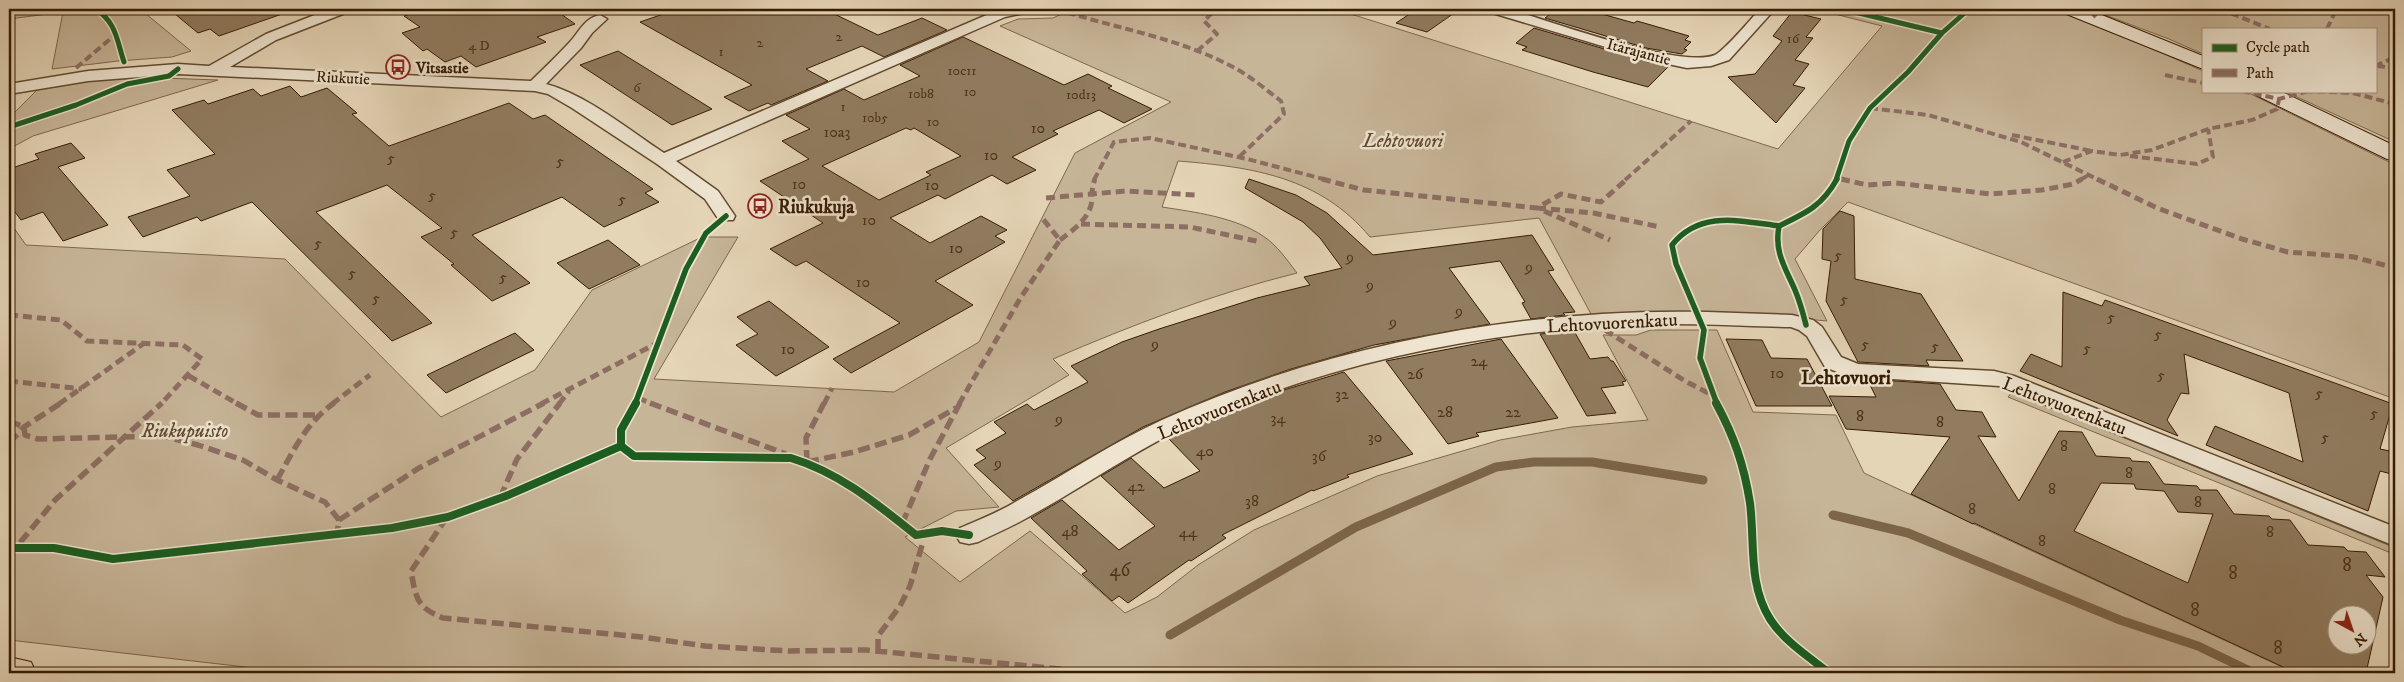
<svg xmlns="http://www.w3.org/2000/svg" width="2404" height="682" font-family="'IM FELL DW Pica',serif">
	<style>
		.green { fill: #c7b598; stroke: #7e684d }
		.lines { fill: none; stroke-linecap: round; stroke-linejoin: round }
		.stream { stroke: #7c6549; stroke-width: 9 }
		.building { fill: #917c60; stroke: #361b02; fill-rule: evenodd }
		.street-casing { stroke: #624a2f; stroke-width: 3 }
		.secondary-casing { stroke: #361b02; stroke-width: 2 }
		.primary-casing { stroke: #361b02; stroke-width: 2 }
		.street { fill: #eee4d0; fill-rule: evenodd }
		.secondary { fill: #eee4d0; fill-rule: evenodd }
		.primary { fill: #e5d5b7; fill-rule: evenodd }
		.quiet-far2 { stroke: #8d6e63; stroke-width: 4; stroke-dasharray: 8 4; stroke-linecap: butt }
		.quiet-far1 { stroke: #8d6e63; stroke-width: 5; stroke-dasharray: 9 5; stroke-linecap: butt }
		.quiet { stroke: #8d6e63; stroke-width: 5.5; stroke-dasharray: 12 5.5; stroke-linecap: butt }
		.cycleway-far2-casing { stroke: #eee4d0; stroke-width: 8 }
		.cycleway-far1-casing { stroke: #eee4d0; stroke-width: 9 }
		.cycleway-casing { stroke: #eee4d0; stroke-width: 11 }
		.cycleway-far2 { stroke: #1b5e20; stroke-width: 5 }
		.cycleway-far1 { stroke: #1b5e20; stroke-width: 5.5 }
		.cycleway { stroke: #1b5e20; stroke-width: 8 }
		.labels { text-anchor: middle; stroke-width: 5; stroke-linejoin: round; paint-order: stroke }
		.far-number-label { font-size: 14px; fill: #4d331a }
		.far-street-label { font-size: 16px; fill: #361b02; stroke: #eee4d0 }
		.far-poi-label { font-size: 16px; font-weight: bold; fill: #361b02; stroke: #eee4d0; text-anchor: start }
		.number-label { font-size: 16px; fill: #4d331a }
		.park-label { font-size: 19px; font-style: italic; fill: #62492f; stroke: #eee4d0 }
		.poi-label { font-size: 19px; font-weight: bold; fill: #361b02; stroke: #eee4d0; text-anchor: start }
		.street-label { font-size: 19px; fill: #361b02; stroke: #eee4d0 }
		.near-number-label { font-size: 19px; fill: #4d331a }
		.neighbourhood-label { font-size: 20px; font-weight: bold; fill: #361b02; stroke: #eee4d0 }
	</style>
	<rect width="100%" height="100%" fill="#e5d5b7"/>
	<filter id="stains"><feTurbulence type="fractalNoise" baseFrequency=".004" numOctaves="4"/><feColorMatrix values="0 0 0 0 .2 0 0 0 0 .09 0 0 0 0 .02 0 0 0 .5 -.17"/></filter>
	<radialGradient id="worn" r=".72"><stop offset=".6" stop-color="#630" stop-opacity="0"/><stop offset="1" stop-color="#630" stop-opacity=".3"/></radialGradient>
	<path class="green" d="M9,9H140L191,51L172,57L118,61L52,69L63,12L9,19Z
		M1068,9H1335L1778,149L1882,26L1815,9H1867L1893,14L1899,9H2049L2088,20L2203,71V91H2245L2395,165V399L1848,202L1820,230L1795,259L1827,321L1750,314H1591L1539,218L1370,237C1320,177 1253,167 1178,161L1162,207C1194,212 1235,217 1263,236C1277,245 1287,260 1297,273C1213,294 1132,325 1053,359L1069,375L946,448L999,507L956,511L905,537L960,582L1030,531L1125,613L1157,597L1198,565L1254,530L1377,476L1500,440L1572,427L1648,420L1603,335H1636L1651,330H1717L1753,412L1836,415L1864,473L2295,673H298L9,640V221L26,245L285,259L441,417L535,370L592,290L702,237H738L654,379L894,392L979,342L1075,153L1171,102L1000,26L1018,19L1053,18L1068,11Z
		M2089,9H2395V142L2284,91H2375V29H2203V54L2169,39Z
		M152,75L162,78L218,80L33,136L9,149V118L37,90L79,81Z
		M2012,392L2393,547L2391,553L2008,397Z"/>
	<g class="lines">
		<path class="stream" d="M1833,515L1908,533L2120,620L2198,646L2254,673
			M1170,635L1356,527L1496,467L1534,462H1592L1703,480"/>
	</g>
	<path class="building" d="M169,9H281L282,14L219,36L210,29L198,33Z
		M427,9H554L575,24L537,37L546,42L476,67L461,56L445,62L427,49L423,51L402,33L420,27L404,16Z
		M678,9H807L816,13L826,10L878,35L922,18L947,30L884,57L862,46L806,69L828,81L771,105L768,103L749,111L724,97L752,85L640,22Z
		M1417,9H1460L1427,32L1396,23Z
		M1556,9H1584L1634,23L1637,21L1689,36L1685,40L1691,42L1684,49L1687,50L1682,54L1646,48L1545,18Z
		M1792,12L1821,19L1806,37L1813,38L1795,60L1809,64L1793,85L1805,88L1776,123L1728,77L1755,74L1782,41L1773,36Z
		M1534,28L1648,62L1669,66L1648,87L1593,72L1522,50L1527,47L1516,43Z
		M963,37L1064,85L1088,74L1112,86L1108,88L1152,109L1124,123L1099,110L1053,131L1058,134L1012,157L1036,170L1007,184L992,175L945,199L938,195L890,218L930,243L981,216L1007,230L995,236L1005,242L935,281L973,305L851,373L833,359L900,323L806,261L796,266L770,249L823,223L760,181L809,159L782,141L810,129L786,115L844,89L864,100L920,76L900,65ZM906,128L911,130L914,128L961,156L926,172L931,175L879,200L822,166Z
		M618,51L712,109L672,125L580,65Z
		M290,86L301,97L327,88L357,113L352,114L389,146L509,103L533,119L545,115L653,189L645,193L659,202L604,227L562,197L472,235L530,283L492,301L451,265L454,264L421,237L442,228L387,185L316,212L432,323L392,341L252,202L201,221L197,217L143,237L128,217L190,196L167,170L215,154L172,110L204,100L208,104L253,89L261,96Z
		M71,143L85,158L58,167L108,225L63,241L43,212L21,220L9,204V169L39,159L35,154Z
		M1249,179L1296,195L1327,213L1373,255L1532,235L1554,270L1548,271L1575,312L1563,313L1565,315L1531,319L1522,303L1525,302L1500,261L1449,268L1490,324L1374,345L1291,369L1225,392L1143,427L1013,501L974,465L986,458L976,450L1006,433L994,422L1027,404L1034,410L1088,382L1071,366L1122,342L1159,329L1257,298L1310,285L1304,277L1342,268L1320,238L1303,222L1245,188Z
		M1840,211L1854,216L1855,279L1921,294L1963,361L1926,360L1929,366L1858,362L1826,301L1831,261L1822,259L1823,229Z
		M608,240L640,265L589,289L557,263Z
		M2063,292L2102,306L2105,300L2393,404L2380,449L2395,452V475L2380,471L2368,511L2206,445L2215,426L2303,462L2289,393L2184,354L2189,394L2181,393L2167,420L2178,436L2020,371L2031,354L2062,367Z
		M769,301L808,331L829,347L776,376L736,345L758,334L737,317Z
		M1574,331L1590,359L1608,357L1611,361H1613L1626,381L1622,382L1624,385L1601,388L1616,413L1587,416L1540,334Z
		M515,333L534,350L446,393L427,375Z
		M1501,339L1558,418L1476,433L1479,436L1448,444L1386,361Z
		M1726,339L1762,340L1771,358L1807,359L1832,406H1756Z
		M1344,372L1413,454L1347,475L1349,477L1313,491L1312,490L1222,535L1226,538L1191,561L1189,560L1128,603L1119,596L1112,601L1082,574L1087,571L1031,518L1062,500L1119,550L1155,526L1101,476L1131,458L1164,488L1200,471L1168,438L1230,410L1284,390Z
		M1867,379L1940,384L1956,410L1982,412L1996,437L1978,436L2019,501L2059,431L2082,432L2096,456L2130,458L2132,461L2149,462L2164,484L2197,486L2200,490H2217L2234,514L2269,516L2272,519L2290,520L2308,545L2344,547L2348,551L2366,552L2385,577L2366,575L2383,597L2366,673H2296L1974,523L1973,524L1911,494L1950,437L1846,429L1829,396L1876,397ZM2101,483L2134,484L2136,489L2164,491L2178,512L2213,514L2188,583L2074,531ZM2336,614H2366V644H2336Z"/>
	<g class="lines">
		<g class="street-casing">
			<path id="street" d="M330,9H350L348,12L276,40L230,67L531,81C543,69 556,57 568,44C579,33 584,18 600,15L607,19L592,33L581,48L546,84C587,95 629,130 664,153L996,11L1031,9L1029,12L1005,17L676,161L718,191L735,216L733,220H719L705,199L657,164L572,108L548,94L535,91L178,74L88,81L9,94V84L88,71L178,64L209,66L266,34Z
				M1487,9H1509C1550,21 1680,69 1715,55C1725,50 1751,19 1760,9H1775L1729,60L1711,66L1687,68L1649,60L1489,12Z
				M1707,312L1792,315L1813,320L1822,327L1841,357L1858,364L1994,371L2014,376L2395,527V546L1999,386L1847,376L1825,367L1807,336L1799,330L1791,327C1735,326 1679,322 1623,325C1472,333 1315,366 1177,431C1127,456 1081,488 1032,515C1015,525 996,533 978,542L969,544L960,542L956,535L960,528C979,520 999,512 1017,501C1066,474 1112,443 1162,420C1329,344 1524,308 1707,312Z"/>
		</g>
		<g class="secondary-casing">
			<path id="secondary" d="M2062,9H2087L2203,56V69L2064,13Z
				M2253,91H2280L2395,146V161L2387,159L2256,95Z"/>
		</g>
		<g class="primary-casing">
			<path id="primary" d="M9,657L31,662L36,673H9Z"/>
		</g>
		<use href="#street" class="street"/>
		<use href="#secondary" class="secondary"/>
		<use href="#primary" class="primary"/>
		<path class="quiet-far2" d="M1056,9C1114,28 1176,37 1231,66C1249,75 1265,89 1281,101L1284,114L1238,158
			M2220,9L2270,29
			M2372,9L2395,11
			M2093,17L2101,9
			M2327,29L2335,12L2333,9
			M1197,51L1217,34L1204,21L1216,9
			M2375,66L2395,57
			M2377,66L2395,68
			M76,68L116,34
			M2165,75L2203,83
			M2242,91L2279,99L2309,91
			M2305,91L2353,93L2395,104
			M1870,108L1928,115L2021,142L2099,180
			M2012,135L2092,151
			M2130,156L2197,164L2213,157L2208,129
			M2063,162L2092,151L2120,155L2152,150L2208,129L2252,120L2277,109L2279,99
			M1837,178L1846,180
			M1094,180L1114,142L1150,138L1247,159L1327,180
			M1625,180L1691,121
			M2080,180L2089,175"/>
		<path class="quiet-far1" d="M1322,179L1364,190L1537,208L1561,194L1601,202L1627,179
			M1841,179L1867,185L1896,183L1991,194L2042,190L2073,184L2082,179
			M2097,179L2157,208L2242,239L2288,252L2354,257L2395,268
			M1046,198L1126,191L1196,195
			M1537,208L1593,213L1660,227
			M1544,211L1610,240
			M1081,224L1190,227L1261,242
			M1060,240C1073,230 1091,218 1092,199C1092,192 1092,186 1095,179
			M9,315L61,320L87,341L183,345L202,359L161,404
			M1605,330L1685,381L1712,395
			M189,376L238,404
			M9,381L82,389
			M638,398L653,404
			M59,404L143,344
			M332,404L370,375
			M541,404L659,342
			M559,404L569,391
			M824,404L832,388
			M959,404L1021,297L1060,240L1043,219"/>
		<path class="quiet" d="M236,403L258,415H317
			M650,403L786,454
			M9,421L24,427L25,435L38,439L163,436L198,445L243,460L277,480L325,502L339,520L337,534
			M9,443L24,427L61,403
			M807,462L854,452L909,435L956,408
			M807,462L806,438L824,403
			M277,480C294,450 305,424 334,403
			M500,498L517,459L560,403
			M447,517L411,571C416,598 416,607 443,618L642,637L705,646L789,651L866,650L1100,673
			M339,520L419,468L544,403
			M902,524L930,459L960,403
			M9,556L55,500L162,403
			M878,651V636L900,606L910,586L923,542"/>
		<g class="cycleway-far2-casing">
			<path id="cycleway-far2" d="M95,9C116,21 117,41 124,62
				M1842,9L1942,33
				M9,127L76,105L127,84L169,76L178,69
				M1836,180L1849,141L1870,108L1908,72L1942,33L1969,9"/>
		</g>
		<g class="cycleway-far1-casing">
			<path id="cycleway-far1" d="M1806,325C1803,313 1800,302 1795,290C1785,267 1774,252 1779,226C1806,213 1822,206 1837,179
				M635,404L686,269L706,233L726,216
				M1717,404L1700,358L1704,330L1676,264L1672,245C1700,210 1740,221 1779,226"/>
		</g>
		<g class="cycleway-casing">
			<path id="cycleway" d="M1716,403C1734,436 1744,465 1750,503C1755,543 1748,584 1770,619C1784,641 1809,657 1829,673
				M621,446V430L636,403
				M9,548H54L113,559L392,528L448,517L506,496L621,446L634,456L791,458C840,473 877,504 916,535L942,531L969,535"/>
		</g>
		<use href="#cycleway-far2" class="cycleway-far2"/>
		<use href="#cycleway-far1" class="cycleway-far1"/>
		<use href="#cycleway" class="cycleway"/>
	</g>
	<defs>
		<g id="bus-ring" transform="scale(1.25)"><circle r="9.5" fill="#eee4d0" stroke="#8f2418" stroke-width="1.5"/><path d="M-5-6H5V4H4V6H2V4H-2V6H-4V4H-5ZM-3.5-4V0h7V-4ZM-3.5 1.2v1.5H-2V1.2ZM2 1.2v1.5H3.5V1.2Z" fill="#8f2418"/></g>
	</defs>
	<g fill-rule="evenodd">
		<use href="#bus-ring" x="398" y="67"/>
		<use href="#bus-ring" x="760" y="206"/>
	</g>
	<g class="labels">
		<g class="far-number-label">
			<text x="839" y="41">2</text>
			<text x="1793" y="43">16</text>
			<text x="760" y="47">2</text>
			<text x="479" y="50">4 D</text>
			<text x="721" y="56">1</text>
			<text x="962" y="75">10c11</text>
			<text x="637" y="92">6</text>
			<text x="970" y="96">10</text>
			<text x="921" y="98">10b8</text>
			<text x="1081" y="99">10d13</text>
			<text x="843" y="111">1</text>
			<text x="875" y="122">10b5</text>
			<text x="933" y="126">10</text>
		</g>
		<g class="far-street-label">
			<text transform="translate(1639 51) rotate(15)" y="6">Itärajantie</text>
			<text transform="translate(343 77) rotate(3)" y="6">Riukutie</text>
		</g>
		<g class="far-poi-label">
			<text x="416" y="73">Vitsastie</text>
		</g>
		<g class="number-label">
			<text x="1038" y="133">10</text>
			<text x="837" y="137">10a3</text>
			<text x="991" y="160">10</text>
			<text x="391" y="163">5</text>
			<text x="560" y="166">5</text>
			<text x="799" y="189">10</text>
			<text x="932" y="190">10</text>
			<text x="432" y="200">5</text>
			<text x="622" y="204">5</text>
			<text x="869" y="225">10</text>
			<text x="454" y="237">5</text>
			<text x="318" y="248">5</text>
			<text x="956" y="253">10</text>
			<text x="1838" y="260">5</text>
			<text x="1350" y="262">9</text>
			<text x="1529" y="272">9</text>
			<text x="352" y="278">5</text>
			<text x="503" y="282">5</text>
			<text x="863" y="287">10</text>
			<text x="1370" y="290">9</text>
			<text x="376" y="303">5</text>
			<text x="1844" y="304">5</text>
			<text x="1459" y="316">9</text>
			<text x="2111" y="322">5</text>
			<text x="1393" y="327">9</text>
			<text x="2158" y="339">5</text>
			<text x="1155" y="349">9</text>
			<text x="1865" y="349">5</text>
			<text x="1935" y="351">5</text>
			<text x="2087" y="353">5</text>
			<text x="788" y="354">10</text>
			<text x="1479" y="366">24</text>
			<text x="1777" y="378">10</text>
			<text x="1415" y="379">26</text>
			<text x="2161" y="380">5</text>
			<text x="2319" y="398">5</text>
			<text x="1342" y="399">32</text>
			<text x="1445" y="417">28</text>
			<text x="1513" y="417">22</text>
			<text x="2374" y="418">5</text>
			<text x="1860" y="421">8</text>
			<text x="1278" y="423">34</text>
			<text x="1059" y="424">9</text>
			<text x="1940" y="427">8</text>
			<text x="1375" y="442">30</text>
			<text x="2325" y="442">5</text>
			<text x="2064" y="451">8</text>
			<text x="1205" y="456">40</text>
			<text x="1319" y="461">36</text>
			<text x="998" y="468">9</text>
			<text x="2129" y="478">8</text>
			<text x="1136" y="491">42</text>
			<text x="2052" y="494">8</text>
			<text x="1252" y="506">38</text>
			<text x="2198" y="507">8</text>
			<text x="1972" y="514">8</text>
			<text x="1070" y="536">48</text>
			<text x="1188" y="537">44</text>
			<text x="2270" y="537">8</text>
			<text x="2042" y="546">8</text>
		</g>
		<g class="park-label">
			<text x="1403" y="147">Lehtovuori</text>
			<text x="185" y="437">Riukupuisto</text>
		</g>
		<g class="poi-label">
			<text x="778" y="213">Riukukuja</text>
		</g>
		<g class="street-label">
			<text transform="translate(1612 322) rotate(-3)" y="7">Lehtovuorenkatu</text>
			<text transform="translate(2065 405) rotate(21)" y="7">Lehtovuorenkatu</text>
			<text transform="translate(1219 409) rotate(-22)" y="7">Lehtovuorenkatu</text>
		</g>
		<g class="near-number-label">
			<text x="2347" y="571">8</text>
			<text x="1120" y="576">46</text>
			<text x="2233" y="579">8</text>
			<text x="2195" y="616">8</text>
			<text x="2278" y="654">8</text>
		</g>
		<g class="neighbourhood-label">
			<text x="1846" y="384">Lehtovuori</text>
		</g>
	</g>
	<rect width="2404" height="682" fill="none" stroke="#e5d5b7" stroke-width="30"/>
	<rect x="10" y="10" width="2384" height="662" fill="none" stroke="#361b02" stroke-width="2.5"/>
	<rect x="15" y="15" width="2374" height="652" fill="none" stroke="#361b02"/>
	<rect x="2202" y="28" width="175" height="65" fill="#eee4d0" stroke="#a4947e"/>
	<rect x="2212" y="44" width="25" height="8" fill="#1b5e20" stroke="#a4947e"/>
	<text x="2246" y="52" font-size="15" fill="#361b02">Cycle path</text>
	<rect x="2212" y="69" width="25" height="8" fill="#8d6e63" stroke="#a4947e"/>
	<text x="2246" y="78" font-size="15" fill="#361b02">Path</text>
	<g transform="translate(2352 630) rotate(140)"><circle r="24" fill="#eee4d0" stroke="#a4947e"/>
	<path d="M0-4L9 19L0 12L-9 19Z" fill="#8f2418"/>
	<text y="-8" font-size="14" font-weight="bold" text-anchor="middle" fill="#361b02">N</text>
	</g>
	<rect width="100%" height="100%" filter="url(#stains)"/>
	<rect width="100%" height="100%" fill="url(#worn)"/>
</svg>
